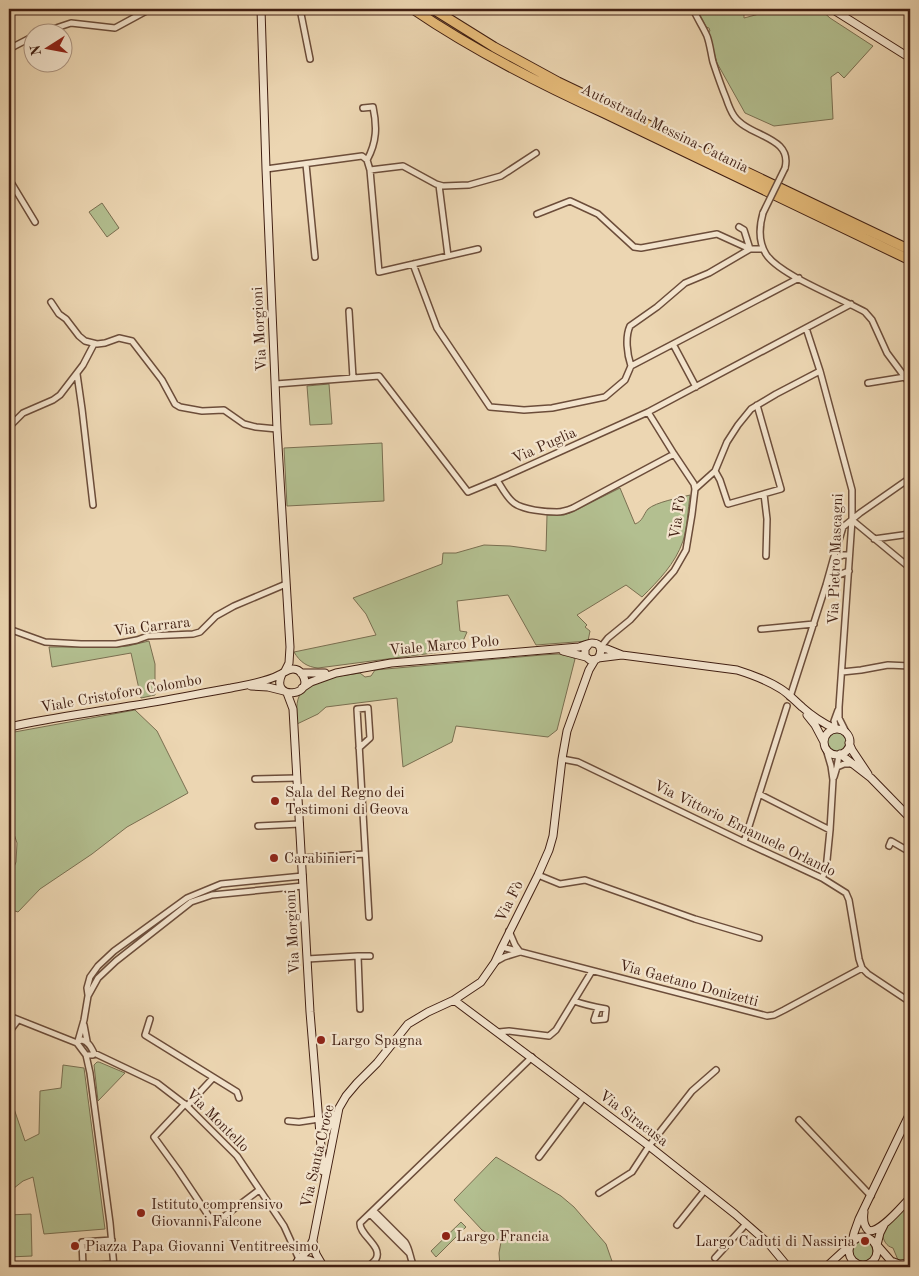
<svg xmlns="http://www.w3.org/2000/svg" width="919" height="1276" font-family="'Old Standard TT',serif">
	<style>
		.green { fill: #b3bf90; stroke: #7a6f51 }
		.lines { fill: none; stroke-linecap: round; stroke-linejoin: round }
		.street-casing { stroke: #6c4d3a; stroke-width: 8 }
		.secondary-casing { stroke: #411f12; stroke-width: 9 }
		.highway-casing { stroke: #411f12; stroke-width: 11 }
		.street { stroke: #f3e4cd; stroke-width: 5 }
		.secondary { stroke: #f3e4cd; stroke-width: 7 }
		.highway { stroke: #e6bb79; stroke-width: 9 }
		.street-bridge-casing { stroke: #6c4d3a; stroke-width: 8; stroke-linecap: butt }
		.street-bridge { stroke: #f3e4cd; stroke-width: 5 }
		.poi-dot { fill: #8f2418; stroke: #f3e4cd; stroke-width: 2 }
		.labels { text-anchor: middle; stroke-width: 4.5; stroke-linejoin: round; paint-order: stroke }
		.street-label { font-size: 15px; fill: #411f12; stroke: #f3e4cd }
		.poi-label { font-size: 15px; fill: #411f12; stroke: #f3e4cd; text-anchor: start }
	</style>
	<rect width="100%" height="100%" fill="#ecd6b2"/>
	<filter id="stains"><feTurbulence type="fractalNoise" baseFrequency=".004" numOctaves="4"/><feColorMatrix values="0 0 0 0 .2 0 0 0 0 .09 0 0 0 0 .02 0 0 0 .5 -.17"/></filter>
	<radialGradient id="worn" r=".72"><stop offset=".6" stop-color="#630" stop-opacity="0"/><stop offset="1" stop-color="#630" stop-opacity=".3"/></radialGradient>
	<path class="green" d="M697,9H744V18L778,9H820L830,18L873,46L844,78L838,72L831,77L833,119L774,126L745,113L717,63L708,32L710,31L709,28L706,27Z
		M102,203L119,228L107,237L89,212Z
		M329,384L332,424L310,425L307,386Z
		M382,443L384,501L287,506L284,448Z
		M620,488L635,524C643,521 643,515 648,509C656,502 679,498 690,495C688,510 687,528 683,541C675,564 659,580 642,597L626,585L577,615L587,625L585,627L590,631L588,641L536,645L508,595L457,601L460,631L467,632L460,648L456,650L318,668C307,667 300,662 294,652L376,635L366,614L353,598L442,564L443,553H456L484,545L510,546L546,551L547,515H564L574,511Z
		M149,641L155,664V695L141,698L131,653L52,667L49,647H116L128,646Z
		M558,654L571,656L575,659L557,730L548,737L456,726L452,742L403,767L397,698L326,707L318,714L297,724C297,714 295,701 301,693C312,677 343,676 360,673L365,677L371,676L375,670L542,655Z
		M135,710L157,731L188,793L127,827L92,854L40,889L18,912L9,909V879L16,862L17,843L13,831L9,832V733Z
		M826 742a10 10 0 1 1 20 0a10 10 0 1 1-20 0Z
		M97,1062H99L125,1073L98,1101L94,1065Z
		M63,1065L84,1068L105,1229L44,1234L33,1177L23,1181L9,1192V1094L25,1141L39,1134L40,1091L61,1088Z
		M496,1157L561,1196L574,1207L606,1244L614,1267H500L499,1253L501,1242L482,1230L454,1200Z
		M910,1204V1260H898L893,1248C886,1246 884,1241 882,1234L886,1227Z
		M31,1214L32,1256L9,1257V1215Z
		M461,1222L466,1227L436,1257L431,1251Z
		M851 1251a11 11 0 1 1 22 0a11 11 0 1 1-22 0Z"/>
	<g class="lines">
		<g class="street-casing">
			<path id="street" d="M300,9L310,59
				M693,9C697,18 703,27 707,36C710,44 711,54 713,62C717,74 721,86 726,98C728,104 730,110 734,116C748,137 793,136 785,168
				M44,32L71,23L115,28L150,9
				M9,49L32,37
				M363,108L373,107C377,126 377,142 367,160
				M306,164L315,257
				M266,169L362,156L367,160L370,170L403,166L436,184L443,186L469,185L501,176L536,153
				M370,170L379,272L478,249
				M9,179L35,222
				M439,185L448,256
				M763,213C759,227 758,241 766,254C779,275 841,298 865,312L872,320L887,353L910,384
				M537,214L570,201L598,214L634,247L641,248L717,234L750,249
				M739,227L744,230L750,249
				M413,264L437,328L490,407L524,410L552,408L605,397L625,380L631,366
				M51,302L59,314L66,319L79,336L85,341L97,344L105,343L119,338L132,341L162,380L175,404L180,407L202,411L224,410L244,424L256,427L277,429
				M349,311L353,378
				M806,328L820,371L852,490V520L839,707V718L848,736
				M673,344L696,387
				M631,366C627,354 625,337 630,326L657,307L685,283L709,273L750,249H763
				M631,366L799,278
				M77,374L82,409L93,505
				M868,383L905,377L910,374
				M276,384L379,376L468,492L497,480L648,412L851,304
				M9,427L23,413L53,400L60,395L83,365L94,344
				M715,471L720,480L728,504L781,489L757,405
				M497,480C502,488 507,498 514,503C523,510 546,512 557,512C563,512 568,510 573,508L674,454
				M695,489L715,471L727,442L738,425L751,409L776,394L820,371
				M764,494L767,519L766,556
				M852,520L910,568
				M874,539L910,534
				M833,560L843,527L860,513L910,478
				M828,583C834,576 841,574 849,571
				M9,629L45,642L81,644H116L137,640L148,636L193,634L200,632L216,616L234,606L286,584
				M761,629L814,624
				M600,648L608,638L630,620L674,571L686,550L692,514L695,489L694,484L674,454L648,412
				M842,672L861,670L888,665L910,666
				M790,697L826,585L833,560L843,555H849
				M836,729L834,721L838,710
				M359,748L370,738L368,708L357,709L369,917
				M562,759L578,762L744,842L822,878L846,893L849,900L859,959L862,968L868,974L910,1002
				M837,767L844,764H851
				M834,777L837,767L839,755
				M255,779L297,778
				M759,794L830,830
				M258,826L300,824
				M744,842L787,706
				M889,846L891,841L910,852
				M302,858L365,854
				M538,875L560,884L585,880L695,919L759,938
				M822,878L826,870L830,830L833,780L831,766L826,749
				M502,947L767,1016L774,1015L784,1010L862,968
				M358,956H370
				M307,959L358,956L360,1009
				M495,962L504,957L520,952L515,945L509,931
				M88,995L87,988L90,977L98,966L114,951L187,898L221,884L303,876
				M574,1001C585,1005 595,1007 606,1009L605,1019L594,1020L598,1008
				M9,1016L77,1043
				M150,1019L145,1035L237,1092L239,1098
				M84,1025L87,1041
				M9,1032L18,1020
				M499,1032L509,1031L549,1036L556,1030L592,971
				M82,1040C88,1041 91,1047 94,1053L93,1055H86L77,1043L78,1041Z
				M78,1041L84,1020L88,996L98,978L116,961L191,902L212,895L303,886
				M94,1053L157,1083L187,1106L237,1156L284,1226L299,1259
				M86,1055L90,1073L110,1223L114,1267
				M185,1104L154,1137L178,1170L214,1224L259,1190
				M187,1106L213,1078
				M799,1120L871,1196
				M288,1121L299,1122L319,1119
				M539,1157L584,1097
				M599,1193L632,1172L649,1146L692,1091L716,1070
				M374,1211L405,1242C410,1249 410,1259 414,1267
				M370,1214L409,1253
				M677,1225L705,1190
				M112,1240L82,1242L83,1266L114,1264
				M715,1258L746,1224
				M367,1267C370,1265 374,1262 376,1259C383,1246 359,1235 360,1223L532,1057"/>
		</g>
		<g class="secondary-casing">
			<path id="secondary" d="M261,9L266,169L277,429L290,647L289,663L285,671
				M832,9L910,58
				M600,648L607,649L622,655
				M563,651L586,657
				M598,658L622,655L737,670C753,675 767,680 781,689C789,694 795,701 802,707C812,716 823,723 835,729
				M301,673H325
				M251,686L268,687L284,691
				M302,688L311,682L336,673L391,663L579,647C583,646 588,643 592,643C603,643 602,654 597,659L590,660L585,656V649L589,644
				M287,693L293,709L310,1012L323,1171
				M807,715L815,725L824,742
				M9,727C49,718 89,713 130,706C163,701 197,694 231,688C246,685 266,682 279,675C284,673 287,669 293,669C297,669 300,671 302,674C317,696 269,702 282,674
				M824 742a13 13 0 1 1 26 0a13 13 0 1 1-26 0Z
				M849,743L852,750L868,774
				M840,754L871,778L910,818
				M454,1000L649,1146L735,1214L769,1244L788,1267
				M321,1139L335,1115
				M864,1212C863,1219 863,1226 869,1231C882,1231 901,1207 910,1198
				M884,1225L880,1233L877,1245L891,1261L899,1264
				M849 1251a14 14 0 1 1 28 0a14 14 0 1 1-28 0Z
				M313,1241L316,1254L323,1266
				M852,1242L854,1233L859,1219L910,1113
				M299,1259L309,1260L323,1266
				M866,1266L877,1267L910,1263
				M294,1267L299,1259L308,1250L313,1240L339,1108L346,1096L357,1083L377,1063L408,1024L428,1012L454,1000L481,982L495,962L502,947L538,875L549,850L553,836L562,759L567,731L589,670L595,660
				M826,1267L850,1245
				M841,1267L858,1265"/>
		</g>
		<g class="highway-casing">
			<path id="highway" d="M413,9C473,50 538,83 604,113L910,260
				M433,9L494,47L558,82L910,250"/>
		</g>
		<use href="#street" class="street"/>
		<use href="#secondary" class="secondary"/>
		<use href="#highway" class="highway"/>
		<g class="street-bridge-casing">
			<path id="street-bridge" d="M763,213L785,168"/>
		</g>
		<use href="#street-bridge" class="street-bridge"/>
	</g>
	<g class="poi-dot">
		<circle cx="275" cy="801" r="5"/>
		<circle cx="274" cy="858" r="5"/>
		<circle cx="321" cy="1040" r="5"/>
		<circle cx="141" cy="1213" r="5"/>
		<circle cx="446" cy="1236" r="5"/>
		<circle cx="865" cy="1241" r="5"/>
		<circle cx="75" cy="1246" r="5"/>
	</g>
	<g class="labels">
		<g class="street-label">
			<text transform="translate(665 128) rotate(26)" y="5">Autostrada Messina-Catania</text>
			<text transform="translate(259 329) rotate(-93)" y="5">Via Morgioni</text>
			<text transform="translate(544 445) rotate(-24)" y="5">Via Puglia</text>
			<text transform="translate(677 517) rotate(-82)" y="5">Via Fò</text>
			<text transform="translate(835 559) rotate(-88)" y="5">Via Pietro Mascagni</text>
			<text transform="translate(152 626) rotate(-7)" y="5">Via Carrara</text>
			<text transform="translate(444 645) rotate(-5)" y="5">Viale Marco Polo</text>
			<text transform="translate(121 693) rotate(-10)" y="5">Viale Cristoforo Colombo</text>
			<text transform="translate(745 828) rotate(26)" y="5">Via Vittorio Emanuele Orlando</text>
			<text transform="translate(509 901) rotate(-63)" y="5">Via Fò</text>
			<text transform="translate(292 932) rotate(-93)" y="5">Via Morgioni</text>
			<text transform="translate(689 983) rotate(15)" y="5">Via Gaetano Donizetti</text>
			<text transform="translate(634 1118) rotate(37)" y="5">Via Siracusa</text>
			<text transform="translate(218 1120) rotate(45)" y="5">Via Montello</text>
			<text transform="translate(317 1156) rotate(-77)" y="5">Via Santa Croce</text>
		</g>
		<g class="poi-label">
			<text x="285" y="797">Sala del Regno dei<tspan x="285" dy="17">Testimoni di Geova</tspan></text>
			<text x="284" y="863">Carabinieri</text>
			<text x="331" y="1045">Largo Spagna</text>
			<text x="151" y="1209">Istituto comprensivo<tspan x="151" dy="17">Giovanni Falcone</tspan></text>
			<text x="456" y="1241">Largo Francia</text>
			<text x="855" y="1246" text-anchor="end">Largo Caduti di Nassiria</text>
			<text x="85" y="1251">Piazza Papa Giovanni Ventitreesimo</text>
		</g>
	</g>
	<rect width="919" height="1276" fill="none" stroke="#ecd6b2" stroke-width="30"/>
	<rect x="10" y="10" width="899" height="1256" fill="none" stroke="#411f12" stroke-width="2.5"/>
	<rect x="15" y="15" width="889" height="1246" fill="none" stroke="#411f12"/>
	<g transform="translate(48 48) rotate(259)"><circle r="24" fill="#f3e4cd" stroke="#ac9582"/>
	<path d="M0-4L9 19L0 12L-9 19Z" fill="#8f2418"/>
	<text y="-8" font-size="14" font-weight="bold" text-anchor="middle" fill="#411f12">N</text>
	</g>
	<rect width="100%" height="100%" filter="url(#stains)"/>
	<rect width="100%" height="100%" fill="url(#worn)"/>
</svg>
